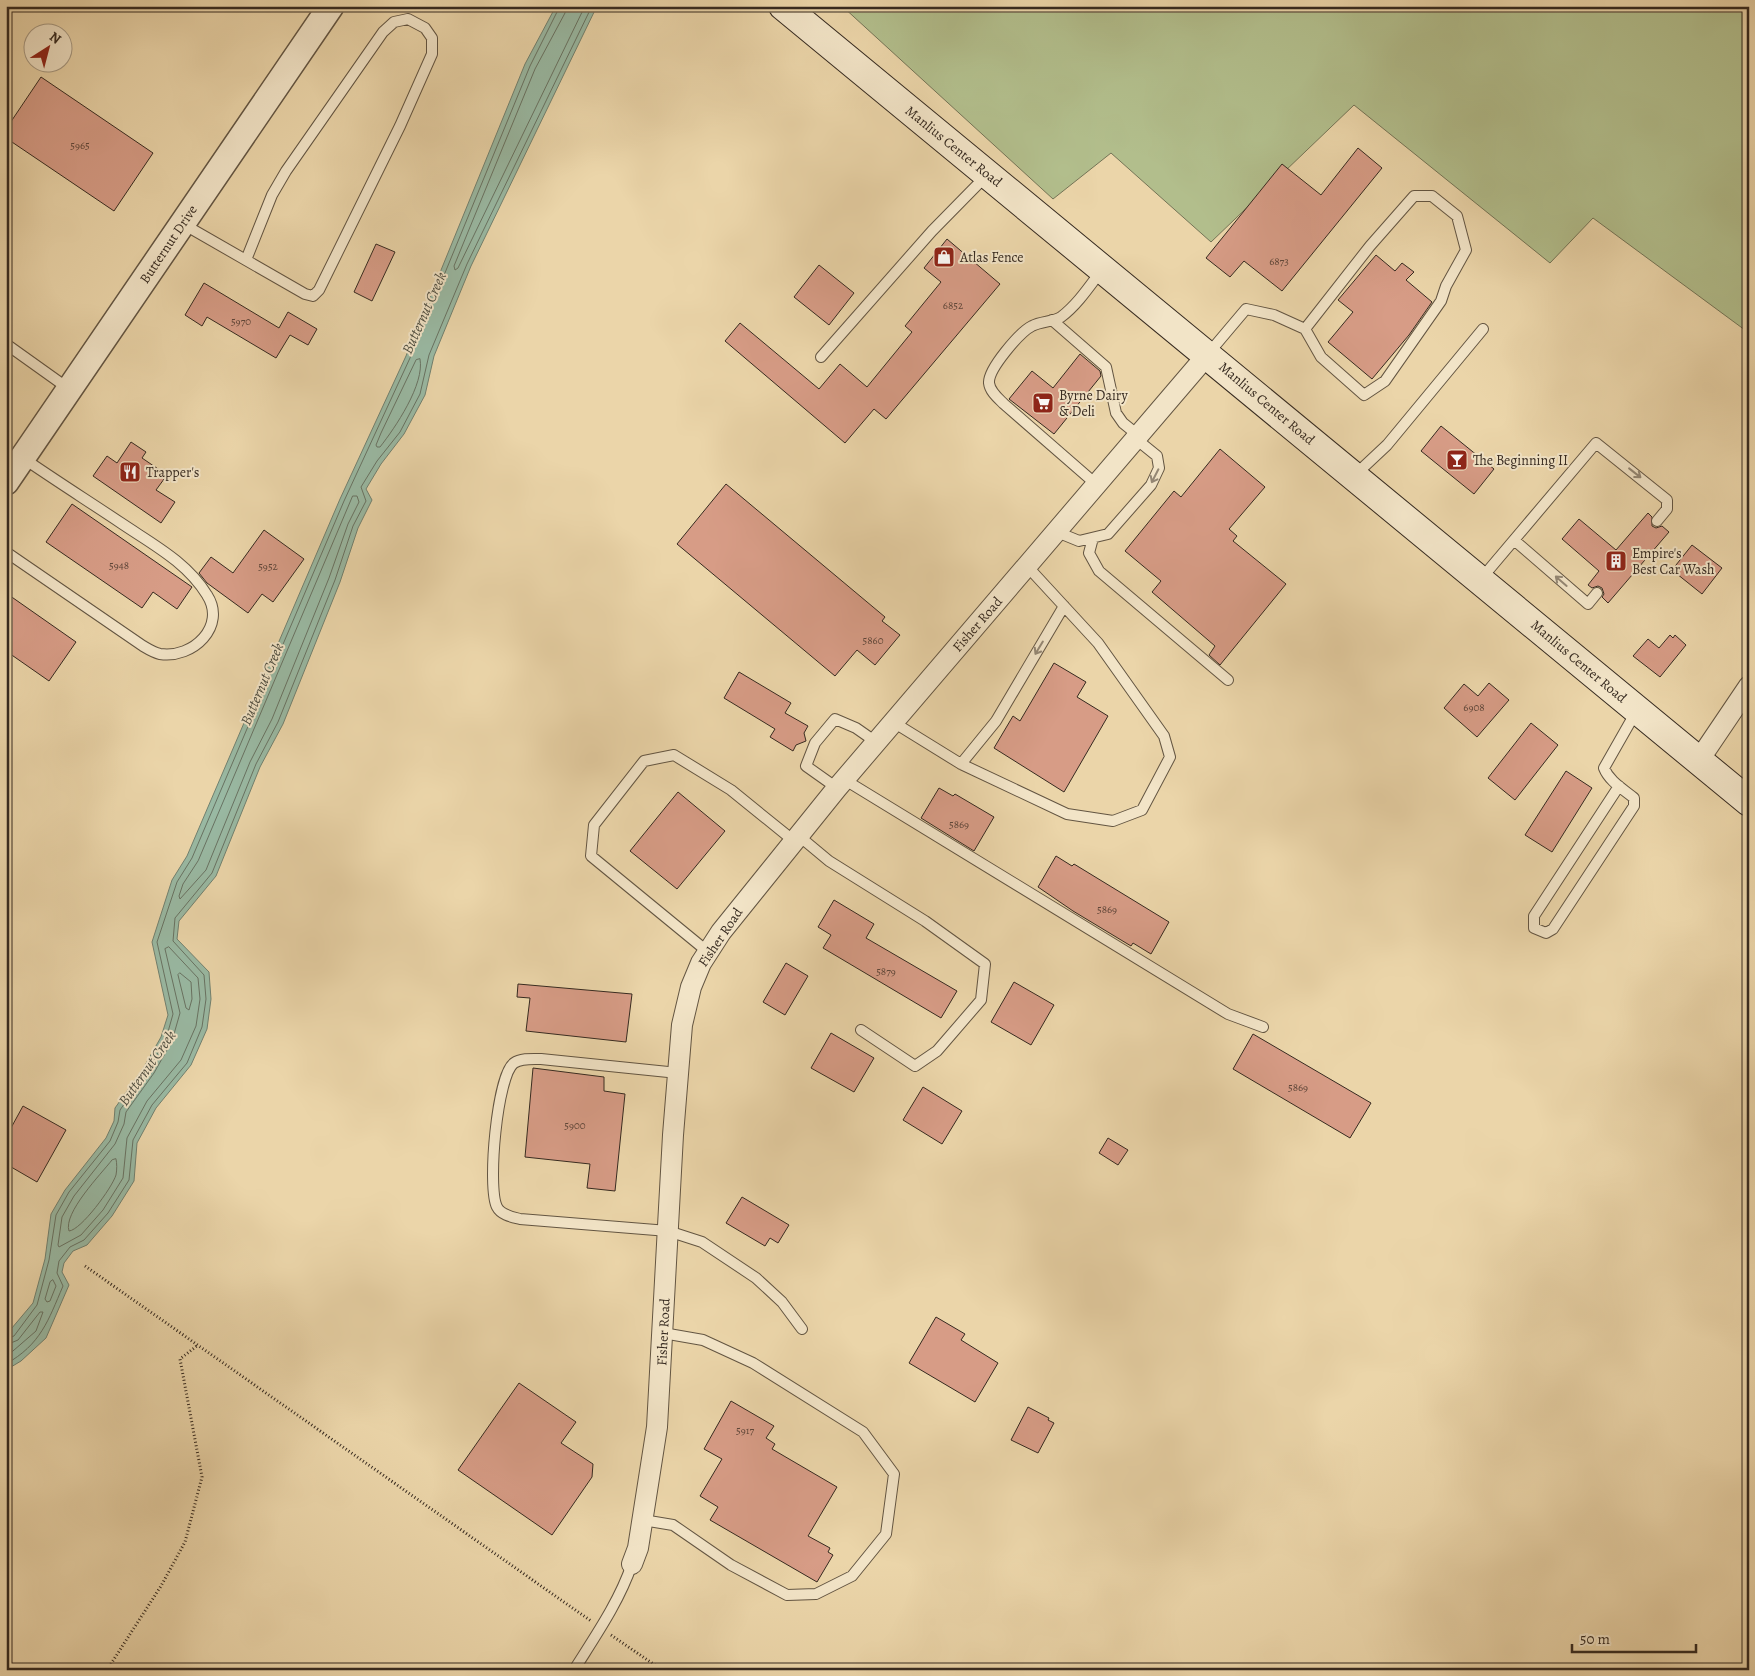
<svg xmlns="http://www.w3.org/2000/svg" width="1755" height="1676" font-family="Alegreya,serif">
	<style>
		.green { fill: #b2be8c; stroke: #747456 }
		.water { fill: #99b9a3; stroke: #71806f }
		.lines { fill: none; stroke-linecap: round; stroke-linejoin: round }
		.shore { stroke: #687262; stroke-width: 1 }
		.building { fill: #d79c86; stroke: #362a20 }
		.service-casing { stroke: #635542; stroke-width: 12 }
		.minor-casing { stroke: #635542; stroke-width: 22 }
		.tertiary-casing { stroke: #635542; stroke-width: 28 }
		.secondary-casing { stroke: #362a20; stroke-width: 30 }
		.path { stroke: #362a20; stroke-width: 3; stroke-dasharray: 1 2.5; stroke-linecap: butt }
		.service { stroke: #f2e4c7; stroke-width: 10 }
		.minor { stroke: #f2e4c7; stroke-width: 20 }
		.tertiary { stroke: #f2e4c7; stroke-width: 25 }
		.secondary { stroke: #f2e4c7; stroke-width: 28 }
		.oneway { stroke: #948774 }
		.labels { text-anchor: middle; stroke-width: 4; stroke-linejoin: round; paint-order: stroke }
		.number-label { font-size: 11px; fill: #5e463a }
		.street-label { font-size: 14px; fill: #362a20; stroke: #f2e4c7 }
		.poi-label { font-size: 14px; fill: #362a20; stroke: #f2e4c7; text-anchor: start }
		.water-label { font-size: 15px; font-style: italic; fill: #4f4e41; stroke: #f2e4c7 }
	</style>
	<rect width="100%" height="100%" fill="#ebd5a9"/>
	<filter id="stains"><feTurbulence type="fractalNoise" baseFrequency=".004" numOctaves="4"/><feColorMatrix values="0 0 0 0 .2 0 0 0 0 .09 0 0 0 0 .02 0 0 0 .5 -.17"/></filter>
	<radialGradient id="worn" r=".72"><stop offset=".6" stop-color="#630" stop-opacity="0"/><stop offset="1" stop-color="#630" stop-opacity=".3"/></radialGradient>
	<path class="green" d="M842,6H1749V333L1593,218L1550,263L1354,105L1211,242L1111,153L1053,199Z"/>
	<path class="water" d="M556,6H597L471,266L434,356L425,395L404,434L381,464L366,489L372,500L358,528L340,582L283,724L260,767L216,876L179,921L177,939L209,972L211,999L207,1029L191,1065L156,1108L137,1143L134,1181L112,1216L87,1245L73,1251L64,1263L62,1272L69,1285L46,1338L21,1361L6,1370V1335L33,1303L45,1259L51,1214L65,1190L106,1138L114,1121L115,1108L144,1067L161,1037L168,1015L152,942L172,880L187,856L340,499L406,356L525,64Z"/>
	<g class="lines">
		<path class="shore" d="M566,6L565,13L535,69L454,266L455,270L458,268L585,6
			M420,359C425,384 395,428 380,447H377L376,445L381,433L416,360Z
			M353,496H357L359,502L348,524L329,578L272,719L250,762L206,870L180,899L179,896L183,884L198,861Z
			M169,947L198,978L200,999L196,1026L181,1060L147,1101L127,1138L123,1178L103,1210L81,1235L59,1247L58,1245L62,1217L74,1196L115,1144L124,1124L126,1112L154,1073L172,1041L180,1013L165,949Z
			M180,973L191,982L192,999L189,1010L186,1008L178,975Z
			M116,1159C117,1163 117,1170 116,1175C112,1188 81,1230 69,1231C63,1213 101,1174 112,1160Z
			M53,1280L56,1286L50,1301L47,1302L45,1299L50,1282Z
			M6,1339L14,1336L37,1305L49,1260L56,1215L69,1192L110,1141L118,1122L120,1110L148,1070L166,1039L173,1014L157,942L177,882L192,858L344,501L410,358L530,66L560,6
			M6,1345L18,1340L40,1312H43L36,1331L6,1357
			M6,1364C41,1344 48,1321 63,1286L57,1273L59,1261L70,1247L84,1240L108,1213L129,1180L133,1140L152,1105L187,1063L202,1027L206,999L204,975L173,941L175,918L212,873L256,764L278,722L335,580L353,526L366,501L361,487L377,461L400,432L420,394L429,355L467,264L592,6"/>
	</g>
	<path class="building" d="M41,77L153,153L114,211L6,138V129Z
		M1358,148L1382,168L1282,291L1244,261L1230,277L1206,258L1282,164L1321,195Z
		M947,239L1000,284L886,419L874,409L845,443L725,341L740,323L819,389L840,364L867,387L912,332L905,326L941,282L924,268Z
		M376,244L395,252L372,301L354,292Z
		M1376,255L1395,271L1402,263L1414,272L1406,280L1432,302L1409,335L1372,379L1328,342L1353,312L1338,300Z
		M819,265L854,293L829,325L794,297Z
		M204,283L279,328L288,312L317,329L308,345L290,335L276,358L207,317L202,326L185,315Z
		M1080,354L1100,371L1101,376L1054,434L1009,399L1032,371L1053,388Z
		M1441,426L1494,469L1474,494L1421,451Z
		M131,442L146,452L142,458L167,475L156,490L175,502L161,523L93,476L107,456L117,463Z
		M1220,449L1265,487L1229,529L1237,536L1233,541L1286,584L1220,665L1209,655L1215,646L1152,592L1161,581L1125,551L1174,491L1181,497Z
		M726,484L885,617L882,621L900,635L875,665L857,650L835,676L677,544Z
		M72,504L192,587L177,609L153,592L142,608L46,542Z
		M1648,513L1652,517V526L1656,528L1662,526L1669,532L1608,603L1602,597L1604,594L1602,588L1598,586L1592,588L1588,585L1599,571L1562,539L1579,519L1616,550Z
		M264,530L304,559L273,602L262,594L248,613L207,583L199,573L211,557L233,573Z
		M1692,545L1722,568L1702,594L1672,570Z
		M6,593L76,642L49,681L6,651Z
		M1670,635L1673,638L1675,635L1686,645L1660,677L1633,656L1648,639L1659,648Z
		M1054,663L1086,682L1077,697L1108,716L1064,792L994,748L1013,716L1020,721Z
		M739,672L791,703L785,713L808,726L804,733L806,741L796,745L793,751L770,737L775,729L724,698Z
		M1489,683L1509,700L1477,737L1444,708L1464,684L1478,696Z
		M1531,723L1558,745L1515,800L1488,778Z
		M1566,771L1592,788L1552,852L1525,835Z
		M939,788L953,796L955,794L994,817L974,851L921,818Z
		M678,792L725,831L677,889L630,851Z
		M1056,856L1072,866L1074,864L1169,922L1151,954L1133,943L1131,946L1073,911L1038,887Z
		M834,900L874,924L866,938L957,991L941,1018L823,948L831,935L818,927Z
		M786,963L808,976L785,1015L763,1002Z
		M1014,982L1054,1005L1031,1045L991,1022Z
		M518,984L632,994L626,1042L526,1031L530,998L517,997Z
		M831,1033L874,1058L854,1092L811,1068Z
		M1253,1034L1371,1103L1350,1138L1233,1069Z
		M533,1068L604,1077V1091L625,1094L615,1191L587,1188L590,1164L525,1157Z
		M923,1087L962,1111L942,1144L903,1120Z
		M23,1106L66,1130L37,1182L6,1164V1137Z
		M1108,1138L1128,1150L1118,1165L1099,1153Z
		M742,1197L789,1225L778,1243L770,1238L765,1246L726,1223Z
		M936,1317L965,1334L961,1340L998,1363L975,1402L909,1363Z
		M519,1383L576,1422L561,1443L593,1464L592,1477L552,1535L458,1470Z
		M731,1401L774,1426L766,1438L775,1444L772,1449L837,1487L808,1536L830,1548L828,1552L833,1555L817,1582L710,1520L718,1507L700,1496L722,1459L704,1449Z
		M1028,1407L1049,1418L1048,1420L1054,1423L1038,1453L1011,1440Z"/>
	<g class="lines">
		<g class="service-casing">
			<path id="service" d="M183,224L305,294L313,296L319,290L400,126L432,54V38L425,28L408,19L394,22L383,32L286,171L272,195L246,260
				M1052,320L1106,367L1116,413L1123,423L1139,436
				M6,344L69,389
				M1208,354L1246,309L1274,315L1305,329L1370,246L1414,196H1432L1457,216L1466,250L1446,286L1441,301L1385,381L1364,395L1321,357L1305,329
				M821,357L932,231L987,175
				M1355,475L1387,445L1483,329
				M1097,485L1004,404C999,399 990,392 989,383C988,369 1020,332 1032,326C1041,321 1053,322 1061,317C1077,305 1089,287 1101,271
				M1057,532L1079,541L1108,534L1151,485L1159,468L1157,456L1136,439
				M1093,538L1089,553L1099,571L1228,680
				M1514,540L1588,604L1597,593
				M6,552L143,646C148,649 155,653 160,654C193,659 227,626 207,595C187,562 152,544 121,523C88,501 55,480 23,458
				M1481,579L1596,443L1667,500V509L1657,521
				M893,722L961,764L1067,814L1113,821L1142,810L1170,757L1164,736L1098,643L1027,566
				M961,764L996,721L1064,606
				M845,780L1228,1014L1263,1027
				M1619,786L1534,916V928L1546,933L1553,929L1634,806V798C1623,789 1609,781 1604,768L1637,710
				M837,788L806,766L815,743L835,719L856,728L876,742
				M799,836L829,861L925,921L985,964L981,1000L937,1051L915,1066L861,1030
				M708,952L591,856L594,825L644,761L674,755L731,790L794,841
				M678,1073L541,1059C533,1059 521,1058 514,1063C497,1075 487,1188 497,1207C501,1215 512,1217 520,1219L668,1231L702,1242L756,1278L782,1302L802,1329
				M643,1520L673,1525L731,1565L787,1595L816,1594L852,1576L886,1534L894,1474L863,1432L753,1363L703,1340L663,1333
				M574,1670C596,1635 619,1602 632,1564"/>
		</g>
		<g class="minor-casing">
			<path id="minor" d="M1699,760L1749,686
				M632,1564L638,1548L657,1427L673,1135L682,1025L691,987L701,963L721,932L837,788L1208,354"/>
		</g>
		<g class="tertiary-casing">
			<path id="tertiary" d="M6,482L331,6"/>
		</g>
		<g class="secondary-casing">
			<path id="secondary" d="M783,6L1749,802"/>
		</g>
		<path class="path" d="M85,1266L591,1621
			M611,1635L662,1670
			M107,1670L161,1586L185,1542L202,1477L180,1359L198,1345"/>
		<use href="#service" class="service"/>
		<use href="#minor" class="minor"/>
		<use href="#tertiary" class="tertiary"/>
		<use href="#secondary" class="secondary"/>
	</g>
	<defs><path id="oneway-shaft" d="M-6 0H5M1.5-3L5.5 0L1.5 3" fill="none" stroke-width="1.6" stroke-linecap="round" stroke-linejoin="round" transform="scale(1.25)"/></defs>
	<g class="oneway">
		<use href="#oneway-shaft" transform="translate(1635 473) rotate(38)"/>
		<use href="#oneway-shaft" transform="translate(1155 476) rotate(117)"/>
		<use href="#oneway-shaft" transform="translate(1561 581) rotate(-139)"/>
		<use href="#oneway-shaft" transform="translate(1039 648) rotate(121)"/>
	</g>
	<defs>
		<g id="shop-square" transform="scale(1.125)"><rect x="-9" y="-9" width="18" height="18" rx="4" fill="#8f2418" stroke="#f2e4c7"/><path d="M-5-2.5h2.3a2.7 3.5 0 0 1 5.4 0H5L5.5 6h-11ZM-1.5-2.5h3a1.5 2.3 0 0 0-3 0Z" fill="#fff"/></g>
		<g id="supermarket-square" transform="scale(1.125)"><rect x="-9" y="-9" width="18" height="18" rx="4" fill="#8f2418" stroke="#f2e4c7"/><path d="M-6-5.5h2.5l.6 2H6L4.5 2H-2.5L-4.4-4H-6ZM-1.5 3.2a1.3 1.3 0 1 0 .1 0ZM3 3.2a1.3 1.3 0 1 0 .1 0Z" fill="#fff"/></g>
		<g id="bar-square" transform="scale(1.125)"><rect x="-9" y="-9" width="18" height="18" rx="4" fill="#8f2418" stroke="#f2e4c7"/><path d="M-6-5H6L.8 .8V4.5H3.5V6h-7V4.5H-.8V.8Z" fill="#fff"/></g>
		<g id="restaurant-square" transform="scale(1.125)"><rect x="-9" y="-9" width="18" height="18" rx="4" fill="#8f2418" stroke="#f2e4c7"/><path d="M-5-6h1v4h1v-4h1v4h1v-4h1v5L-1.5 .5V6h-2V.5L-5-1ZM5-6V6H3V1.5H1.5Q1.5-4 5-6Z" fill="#fff"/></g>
		<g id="building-square" transform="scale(1.125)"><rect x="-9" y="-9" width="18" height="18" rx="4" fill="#8f2418" stroke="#f2e4c7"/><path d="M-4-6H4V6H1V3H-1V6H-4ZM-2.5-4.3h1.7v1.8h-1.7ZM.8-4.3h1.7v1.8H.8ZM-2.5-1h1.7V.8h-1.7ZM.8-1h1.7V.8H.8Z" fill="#fff"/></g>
	</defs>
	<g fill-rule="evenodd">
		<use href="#shop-square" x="944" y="257"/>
		<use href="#supermarket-square" x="1043" y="403"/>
		<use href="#bar-square" x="1457" y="460"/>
		<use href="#restaurant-square" x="130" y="472"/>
		<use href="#building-square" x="1616" y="561"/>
	</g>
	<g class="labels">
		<g class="number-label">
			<text x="80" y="149">5965</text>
			<text x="1279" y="265">6873</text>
			<text x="953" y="309">6852</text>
			<text x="241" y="325">5970</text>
			<text x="119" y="569">5948</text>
			<text x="268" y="570">5952</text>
			<text x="873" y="644">5860</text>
			<text x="1474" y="711">6908</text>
			<text x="959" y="828">5869</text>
			<text x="1107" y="913">5869</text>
			<text x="886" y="975">5879</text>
			<text x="1298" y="1091">5869</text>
			<text x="575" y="1129">5900</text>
			<text x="745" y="1434">5917</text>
		</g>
		<g class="street-label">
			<text transform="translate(954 146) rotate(39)" y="5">Manlius Center Road</text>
			<text transform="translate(168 244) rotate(-56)" y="5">Butternut Drive</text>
			<text transform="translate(1267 403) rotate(40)" y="5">Manlius Center Road</text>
			<text transform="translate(977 624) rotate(-49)" y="5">Fisher Road</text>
			<text transform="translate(1579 661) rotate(40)" y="5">Manlius Center Road</text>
			<text transform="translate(720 937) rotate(-56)" y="5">Fisher Road</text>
			<text transform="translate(663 1332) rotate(-87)" y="5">Fisher Road</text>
		</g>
		<g class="poi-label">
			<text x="960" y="262">Atlas Fence</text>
			<text x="1059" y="400">Byrne Dairy<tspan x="1059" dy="16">&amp; Deli</tspan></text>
			<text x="1473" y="465">The Beginning II</text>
			<text x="146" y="477">Trapper's</text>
			<text x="1632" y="558">Empire's<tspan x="1632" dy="16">Best Car Wash</tspan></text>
		</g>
		<g class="water-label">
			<text transform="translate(424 313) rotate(-66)" y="5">Butternut Creek</text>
			<text transform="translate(262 684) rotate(-67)" y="5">Butternut Creek</text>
			<text transform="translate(147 1068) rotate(-55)" y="5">Butternut Creek</text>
		</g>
	</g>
	<rect width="1755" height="1676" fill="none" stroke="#ebd5a9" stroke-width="25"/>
	<rect x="8" y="8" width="1740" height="1661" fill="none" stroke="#362a20" stroke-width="2.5"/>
	<rect x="12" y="12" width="1730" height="1651" fill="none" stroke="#362a20"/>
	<g transform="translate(48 48) rotate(36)"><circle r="24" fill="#f2e4c7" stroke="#a79a84"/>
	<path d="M0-4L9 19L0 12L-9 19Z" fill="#8f2418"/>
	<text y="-8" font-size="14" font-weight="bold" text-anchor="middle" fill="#362a20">N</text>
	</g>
	<path d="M1572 1644v8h124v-8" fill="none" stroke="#362a20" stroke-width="2.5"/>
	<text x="1580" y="1644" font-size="15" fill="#362a20" stroke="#f2e4c7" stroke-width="4" paint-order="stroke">50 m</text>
	<rect width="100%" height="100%" filter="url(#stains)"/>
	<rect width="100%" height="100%" fill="url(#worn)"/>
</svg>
